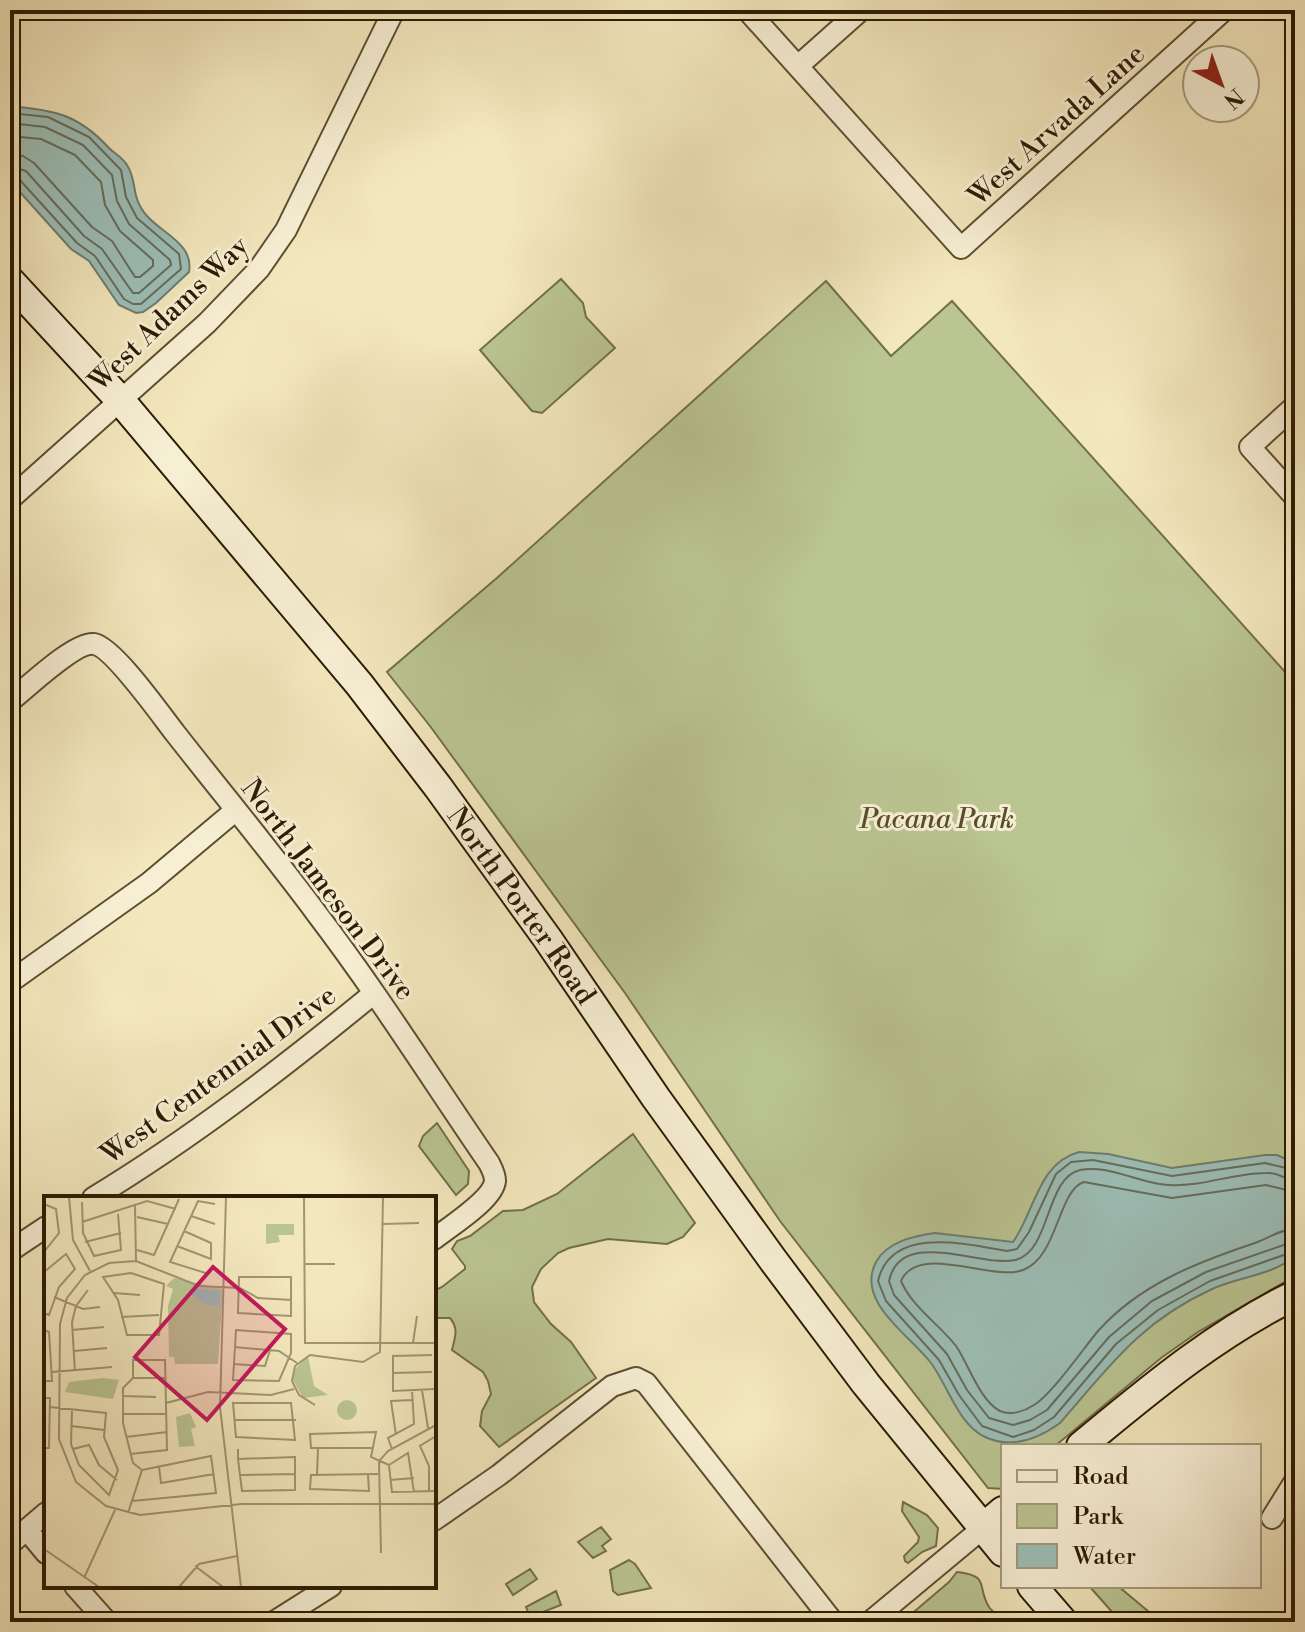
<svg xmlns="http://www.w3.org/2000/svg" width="1305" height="1632" font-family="'Libre Bodoni',serif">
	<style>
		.green { fill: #bac592; stroke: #72704a; stroke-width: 2 }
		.water { fill: #9dbfb8; stroke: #6f7d6f; stroke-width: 2 }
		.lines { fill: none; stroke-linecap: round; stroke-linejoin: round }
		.shore { stroke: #646d5d; stroke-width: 2 }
		.street-casing { stroke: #5d4e31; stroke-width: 24 }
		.secondary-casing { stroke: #2b1b02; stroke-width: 32 }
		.street { stroke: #f7efd4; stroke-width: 20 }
		.secondary { stroke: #f7efd4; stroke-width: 28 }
		.labels { text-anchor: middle; stroke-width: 6; stroke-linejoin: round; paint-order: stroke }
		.street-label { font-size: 28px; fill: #2b1b02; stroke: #f7efd4 }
		.park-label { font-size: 28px; font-style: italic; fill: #564e2d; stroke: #f7efd4 }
		.inset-road { fill: none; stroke: #a39572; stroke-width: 2 }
		.view { fill: #c2185b; fill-opacity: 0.15; stroke: #c2185b; stroke-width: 4 }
		.inset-edge { fill: none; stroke: #2b1b02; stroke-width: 4 }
	</style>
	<rect width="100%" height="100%" fill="#f3e7bd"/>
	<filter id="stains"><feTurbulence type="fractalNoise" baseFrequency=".0025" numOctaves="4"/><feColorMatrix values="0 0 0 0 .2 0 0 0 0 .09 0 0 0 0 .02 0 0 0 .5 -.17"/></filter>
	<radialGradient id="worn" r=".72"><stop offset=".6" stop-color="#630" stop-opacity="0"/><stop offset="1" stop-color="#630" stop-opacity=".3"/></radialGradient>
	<path class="green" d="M561,279L583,303L586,317L615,348L542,413L532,411L480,350Z
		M826,281L891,356L952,301L1295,683V1276L1198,1332L1161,1358L1055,1446H1003V1489L988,1488L780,1221L625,993L430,726L387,672L498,577Z
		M437,1123L469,1171L468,1184L456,1195L419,1146L423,1136Z
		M633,1134L695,1223L683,1237L667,1244L608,1239L569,1248L558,1253L541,1269L532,1287L534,1302L551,1324L571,1342L596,1378L499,1447L480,1426L482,1411L491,1394L488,1381L483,1372L452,1350C455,1337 459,1329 450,1318H434V1287L438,1289L442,1287L465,1269V1266L452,1249L457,1241L470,1236L503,1211L523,1210L557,1194Z
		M903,1502L927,1515L938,1528L936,1546L922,1552L908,1563L905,1561L904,1556L918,1542L919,1537L902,1511Z
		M601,1527L611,1539L602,1546L606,1551L593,1558L578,1542Z
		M629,1560L635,1564L651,1588L618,1595L613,1591L610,1570Z
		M530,1569L537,1579L513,1595L506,1584Z
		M957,1572C991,1576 976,1586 989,1607C993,1612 999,1617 1003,1622H902L949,1582Z
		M1089,1586H1118L1161,1622H1121Z
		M556,1591L561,1605L530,1617L526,1607Z"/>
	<path class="water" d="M10,106C54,110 78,114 109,148C115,154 123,158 127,165C138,182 130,197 147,216C163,234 194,244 189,272L156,303L143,312L136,313L119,305L89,261L71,249L10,181Z
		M1079,1152L1108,1154L1172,1168L1265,1155H1277L1295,1163V1256C1272,1276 1236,1277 1210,1290C1139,1323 1109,1367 1060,1423C1038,1439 1011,1449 985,1437C958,1424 948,1386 931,1363C910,1335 855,1302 876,1262C887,1242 913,1236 935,1233L1013,1242C1035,1211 1038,1163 1079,1152Z"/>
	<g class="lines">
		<path class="shore" d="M10,113L48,117L89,137L121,170L126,197L137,218L179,254L181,269L141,304H133L124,299L95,256L77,243L19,179L10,176
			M10,123L45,127L83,145L112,175L117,201L129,224L170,260L171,265L139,293H133L102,249L84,236L26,171L10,166
			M10,136L41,139L75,155L101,182L105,205L120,231L153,260V266L140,277H135L112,241L92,227L34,163L23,156L10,154
			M1295,1170L1265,1163L1172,1176L1093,1160L1071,1162L1056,1174L1029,1232L1017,1249L1007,1251C967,1244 891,1225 878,1281L886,1301L939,1360L959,1395L982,1426L1013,1437L1034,1430L1054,1417L1116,1344L1158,1310L1210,1281L1295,1251
			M1295,1180C1284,1179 1277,1172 1266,1173C1233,1173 1202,1187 1169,1185C1140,1184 1109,1164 1080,1170C1045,1178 1051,1252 1015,1260C982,1268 901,1226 889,1281L894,1295L947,1354L967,1390L989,1418L1013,1425L1030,1420L1047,1410L1109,1337L1152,1301L1206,1272L1295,1241
			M1295,1192L1266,1185L1172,1198L1084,1182C1058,1190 1058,1257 1023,1270C992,1282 918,1242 901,1281C912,1307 939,1324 956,1346C968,1363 980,1401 1000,1411C1011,1416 1025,1411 1034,1405C1052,1394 1083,1349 1098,1331C1140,1284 1198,1262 1255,1243C1269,1238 1281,1229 1295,1229"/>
		<g class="street-casing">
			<path id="street" d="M747,10L961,248L1224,10
				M798,66L861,10
				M1295,406L1250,447L1295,497
				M10,499L207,323L259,269L286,230L394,10
				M10,701C26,689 75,641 94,644C113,647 161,715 175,733C222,793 271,852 317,914C378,994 432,1080 489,1163C492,1169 495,1174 495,1181C493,1200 449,1227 434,1239
				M10,982L149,883L236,810
				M93,1198C192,1138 284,1067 373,994
				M10,1251L46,1227
				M1272,1518L1295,1481
				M434,1520L499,1475L612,1386L636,1378L646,1383L833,1622
				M27,1530L46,1553
				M10,1544L46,1513
				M75,1586L107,1622
				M274,1622L331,1586
				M870,1622L983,1528"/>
		</g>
		<g class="secondary-casing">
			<g id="secondary">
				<path id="s1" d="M10,281L120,400L359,684L438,787L547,938L656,1098L773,1260L866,1384L1003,1552"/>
				<path d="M1081,1446C1149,1390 1215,1334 1295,1295"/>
				<path d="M983,1528L1003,1511"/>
				<path d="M1032,1586L1063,1622"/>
			</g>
		</g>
		<use href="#street" class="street"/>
		<use href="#secondary" class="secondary"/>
	</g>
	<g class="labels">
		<g class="street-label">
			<text transform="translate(1056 124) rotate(-42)" y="10">West Arvada Lane</text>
			<text transform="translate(168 313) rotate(-44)" y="10">West Adams Way</text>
			<text transform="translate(329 889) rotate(53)" y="10">North Jameson Drive</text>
			<text dy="10" stroke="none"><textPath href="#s1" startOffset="808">North Porter Road</textPath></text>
			<text transform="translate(218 1074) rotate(-36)" y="10">West Centennial Drive</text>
		</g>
		<g class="park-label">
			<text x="937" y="828">Pacana Park</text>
		</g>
	</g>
	<g transform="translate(44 1196)">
		<rect width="392" height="392" fill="#f3e7bd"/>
		<path d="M222,28H250V39H234L236,46L222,48ZM130,82L179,93L174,168H131L130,161H125L124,110L129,93L122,90ZM264,160L270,190L284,199L259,202L249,184L251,173ZM59,182L75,184L69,203L21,196L25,186ZM293 214a10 10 0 1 1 20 0a10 10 0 1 1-20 0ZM146,217L152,231L147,233L151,250L135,251L132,221Z" fill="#bac592"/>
		<path d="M149,92L176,95V111L158,107L148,98Z" fill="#9dbfb8"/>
		<path class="inset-road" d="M25,1L29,44L46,75M182,1L176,211L197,391M260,1L261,147H392M38,6L39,37L50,60L77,54L74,18M0,8L12,13L15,37L0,56M91,10L92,65M147,20L171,28M93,21L124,28M38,26L103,5L132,13M339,28L375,27M41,46L77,37M133,50L167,63V47L140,35M93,54L110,59L135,3M260,68H291M0,76L22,58L31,73L15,91L5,119L0,117M87,77L120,88L115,139H83L74,104L59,81ZM165,78L126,66L154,5L171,8M195,81H247V120L194,117ZM70,97L96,99M10,101L39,113L56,111M248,104L214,102L196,92L155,90L92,65L65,67L41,79L23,102L16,128L15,243L32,286L62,310L96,319L197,308H392M77,121L115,119M0,134L5,136L8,185H0M28,134L60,131M192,134L247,138V157L235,185L189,184ZM369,147L373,120M190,151L235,155L253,167M30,155L63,152M266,159L319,166L336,156L339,1M266,159L251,170L248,185L255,199L271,209M388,159L349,160V195L392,193M189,168L221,170L226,154M8,176L68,171M31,176L28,126L32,110L44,94M349,177L388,176M89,182H122M378,194L384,232M78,200L112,201M0,202H6L5,252H0M122,207L164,196L227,199L250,193M189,207H247L251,244L192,241ZM6,211L62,217L60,241L74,274L65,299L35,269L27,248L28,213M78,218H122M190,224H252M27,230L60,234M352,239L347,205L368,204M82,241L123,236M329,252H267L266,238L332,236L327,261L345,269M29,253L45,249L55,269L73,284M348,253L344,242L370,228L368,194M86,258L123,254L121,164H89V182M194,263L251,261V294L198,295L194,263V253M345,269L348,296L392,295M345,269L364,257L370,296M115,271L117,287L170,278M197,279L251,278M273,279L274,252M324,279L325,295L266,293L267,279L334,278M346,284L370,282M385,295V270L376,250L392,240M88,305L172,297L167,260L98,274M84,317L98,274L89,267L79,227V192L89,182M0,353L55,391M337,357L335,265L344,255L392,229M151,370L179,391M40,382L71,314M135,391L155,368L193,360"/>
		<path class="view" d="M169,71L241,133L163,224L91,161Z"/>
		<rect width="392" height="392" class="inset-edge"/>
	</g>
	<rect width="1305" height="1632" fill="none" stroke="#f3e7bd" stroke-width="40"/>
	<rect x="12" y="12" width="1281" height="1608" fill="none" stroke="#2b1b02" stroke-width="4"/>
	<rect x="20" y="20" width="1265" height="1592" fill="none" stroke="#2b1b02" stroke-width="2"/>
	<rect x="1001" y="1444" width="260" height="144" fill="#f7efd4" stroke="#a59a80" stroke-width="2"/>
	<rect x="1017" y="1470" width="40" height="12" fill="#f7efd4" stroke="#a59a80" stroke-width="2"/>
	<text x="1073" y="1484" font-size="24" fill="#2b1b02">Road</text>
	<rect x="1017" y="1504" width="40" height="24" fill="#bac592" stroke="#a59a80" stroke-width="2"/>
	<text x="1073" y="1524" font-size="24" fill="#2b1b02">Park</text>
	<rect x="1017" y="1544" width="40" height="24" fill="#9dbfb8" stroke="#a59a80" stroke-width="2"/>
	<text x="1073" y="1564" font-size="24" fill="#2b1b02">Water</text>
	<g transform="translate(1221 84) rotate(139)"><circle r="38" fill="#f7efd4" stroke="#a59a80" stroke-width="2"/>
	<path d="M0-6L14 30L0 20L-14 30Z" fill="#8f2418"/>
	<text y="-12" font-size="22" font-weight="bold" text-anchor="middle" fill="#2b1b02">N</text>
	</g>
	<rect width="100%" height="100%" filter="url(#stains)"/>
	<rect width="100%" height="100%" fill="url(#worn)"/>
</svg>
